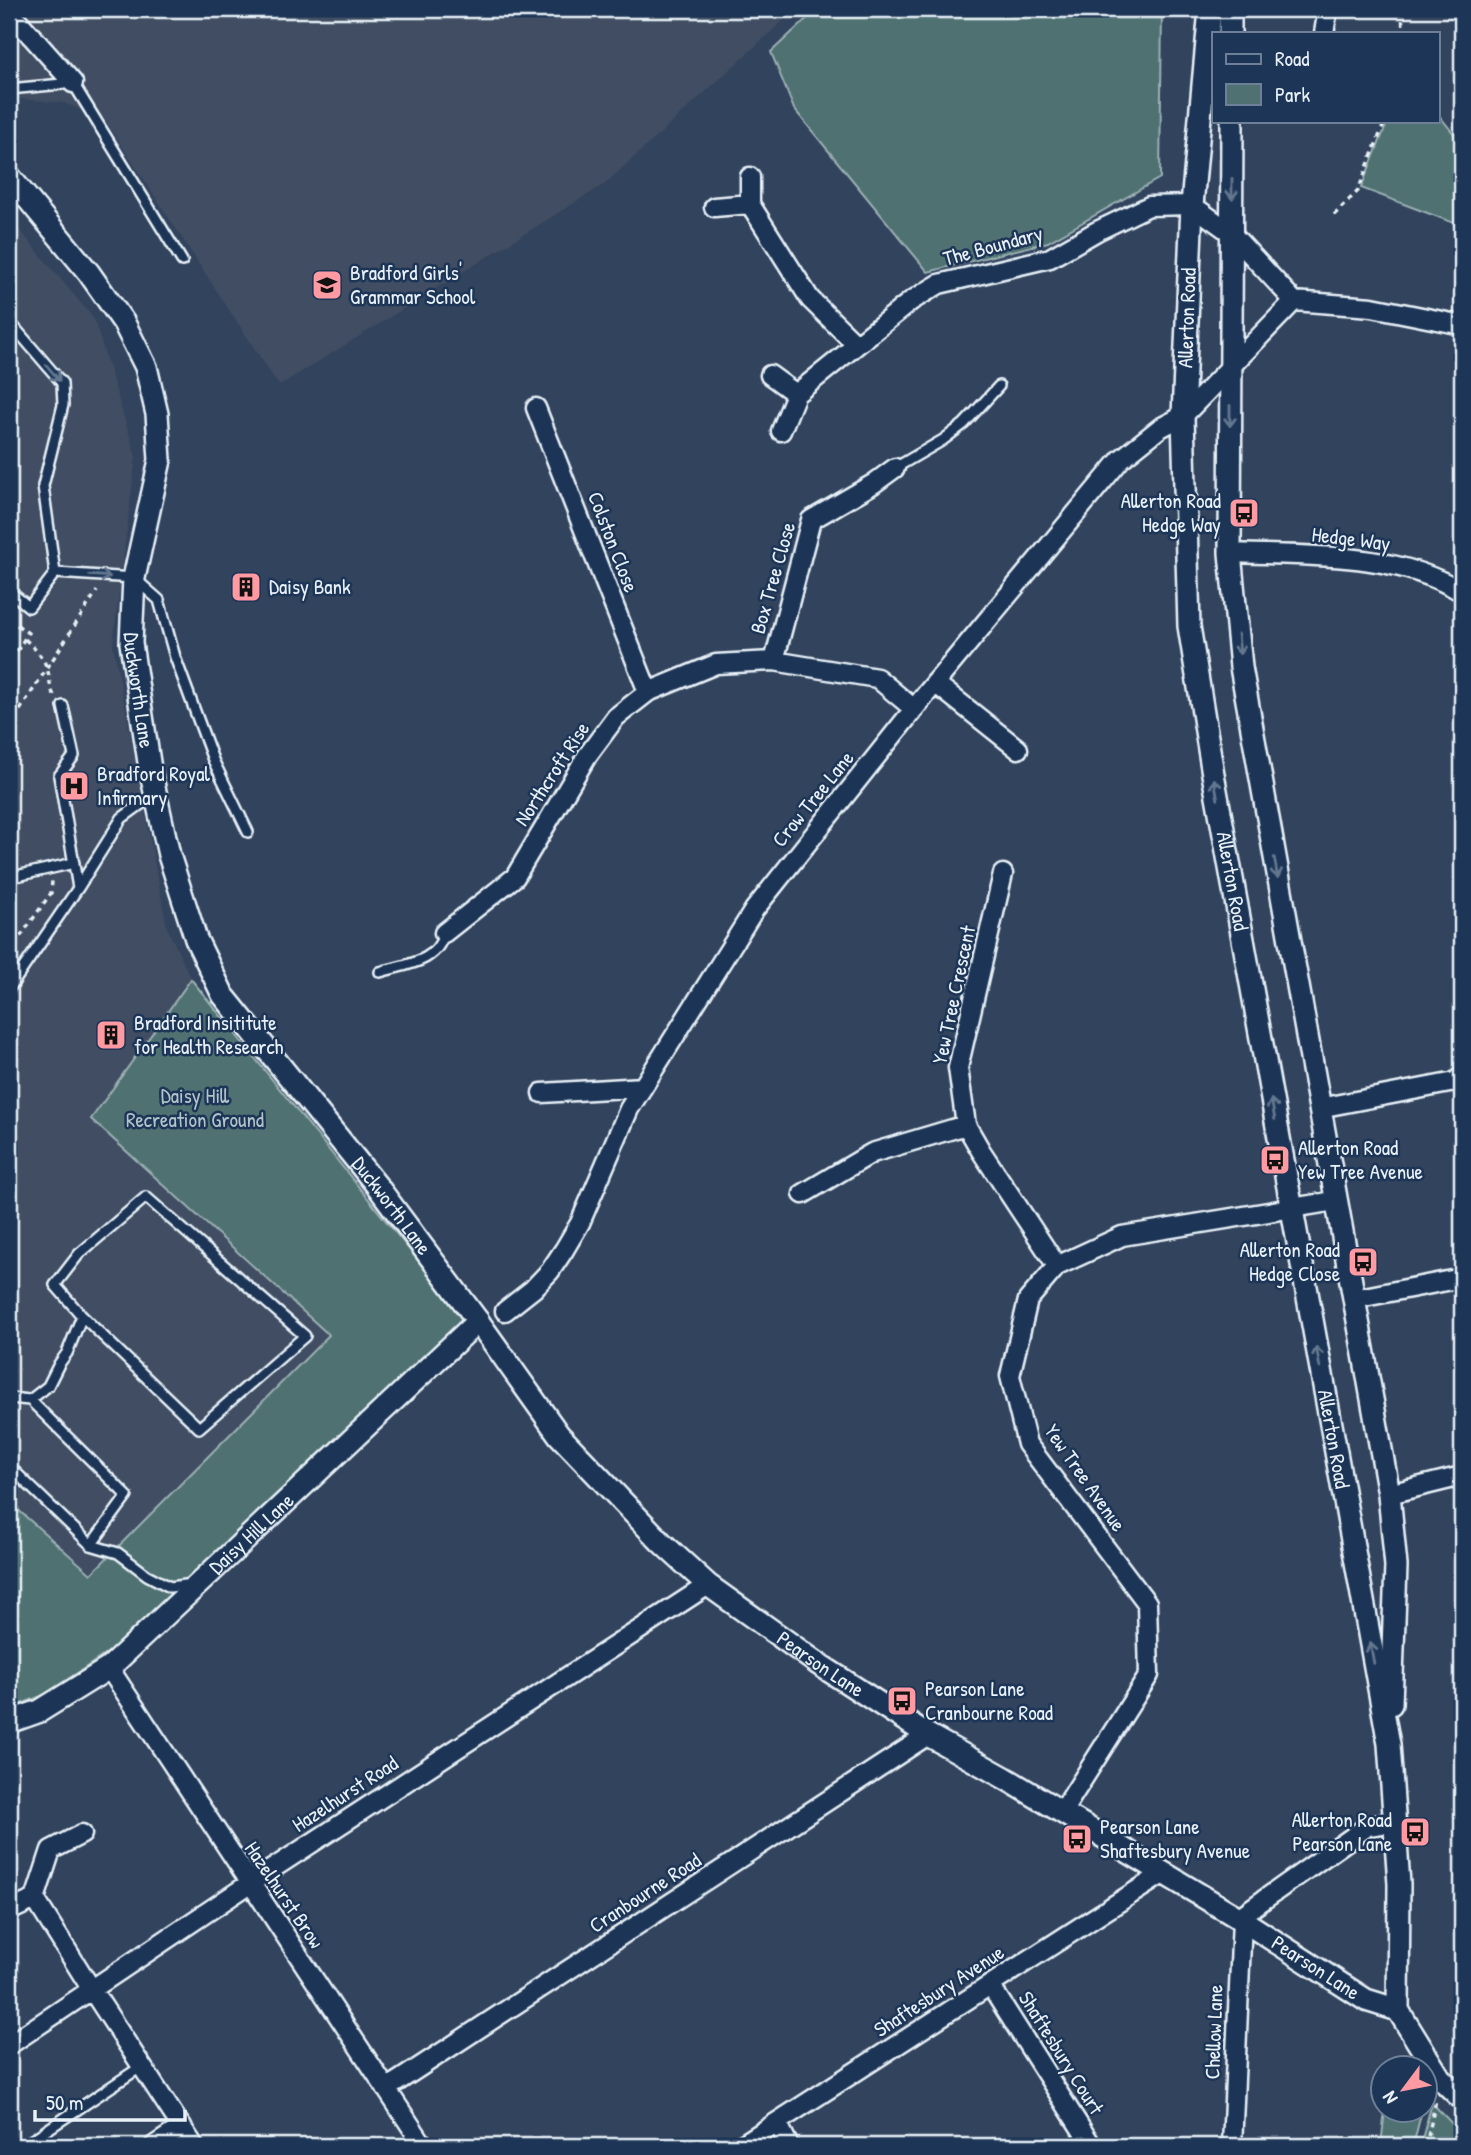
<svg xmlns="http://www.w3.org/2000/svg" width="1471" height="2155" font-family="'Patrick Hand',sans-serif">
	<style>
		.built { fill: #404d62 }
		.green { fill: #4f7171; stroke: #9cb1b4; stroke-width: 2 }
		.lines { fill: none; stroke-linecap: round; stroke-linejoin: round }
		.service-casing { stroke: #e8f1f8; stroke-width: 14 }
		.minor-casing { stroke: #e8f1f8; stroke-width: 23 }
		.tertiary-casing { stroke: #e8f1f8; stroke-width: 26 }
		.path { stroke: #e8f1f8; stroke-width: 3.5; stroke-dasharray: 5 5; stroke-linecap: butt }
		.service { stroke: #1d3557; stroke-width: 9 }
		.minor { stroke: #1d3557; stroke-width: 18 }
		.tertiary { stroke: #1d3557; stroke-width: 21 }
		.oneway { stroke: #64778f }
		.labels { text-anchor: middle; stroke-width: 5; stroke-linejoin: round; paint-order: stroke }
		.street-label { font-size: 21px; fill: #e8f1f8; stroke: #1d3557 }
		.poi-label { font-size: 21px; fill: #e8f1f8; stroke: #1d3557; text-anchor: start }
		.park-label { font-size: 21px; fill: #b2c4c9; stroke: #1d3557 }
	</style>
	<rect width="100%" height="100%" fill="#32435d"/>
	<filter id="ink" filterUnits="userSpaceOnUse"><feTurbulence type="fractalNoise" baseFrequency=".0143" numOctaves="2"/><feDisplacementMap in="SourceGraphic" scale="14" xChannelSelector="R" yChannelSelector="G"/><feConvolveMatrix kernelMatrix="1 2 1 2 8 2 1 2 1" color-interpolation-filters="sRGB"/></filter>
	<g filter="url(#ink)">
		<path class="built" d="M30,9H796L605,184L279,386L104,119L64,103L9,98V32Z
			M9,217L94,319L136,456L113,644L167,927L191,979L92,1119L329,1335L91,1575L9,1502Z"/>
		<path class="green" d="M817,9H1162L1160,178L1048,242L928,272L794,109L771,52Z
			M1438,114L1462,144V226L1361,188L1388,121H1438Z
			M191,979L466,1320L110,1651L46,1694L9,1709V1502L91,1574L329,1335L91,1119Z
			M1432,2103L1462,2134V2146H1420Z
			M1385,2110H1422L1413,2146H1381Z"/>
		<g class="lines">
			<g class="service-casing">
				<path id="service" d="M9,89L73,83L182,261
					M9,321L62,383L63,405L43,486L55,573L134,578L159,600L175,657L213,760L248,832
					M895,468L943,440L964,424L999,386
					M9,591L29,607L55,573
					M63,706L74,756L59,776L78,888
					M12,877L74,863
					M380,972C406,964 437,963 444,933
					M9,989L78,888L122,818L155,794
					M9,1398L30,1400L127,1496L91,1545L9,1466
					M30,1400L48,1386L59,1364L67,1353L82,1316L55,1285L79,1254L146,1197L305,1336L199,1428L82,1316
					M91,1545L118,1553L147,1575L170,1587L193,1584
					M23,2146L142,2066"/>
			</g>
			<g class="minor-casing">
				<path id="minor" d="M18,21L73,83
					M1324,33L1328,9
					M750,177V204
					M714,207L750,204L810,299L856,344
					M770,375L796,394
					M536,408L648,692
					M781,431L796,394L911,301L939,284L1050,258L1097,231L1149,206L1192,205L1231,233L1294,301L1372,307L1462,325
					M1230,553C1307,556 1395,551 1462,592
					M774,661L811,520L873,484L895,468
					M935,683L1018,749
					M1003,874L958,1068L966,1125L981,1151L1057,1266
					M444,933L515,877L587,756L616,717L648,692L716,664L774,661L877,678L914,709
					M542,1093L643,1087
					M1319,1108L1455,1082L1462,1076
					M803,1194L872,1153L966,1125
					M1354,1299L1462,1278
					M505,1311L533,1289L550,1271L564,1250L580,1223L629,1109L754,910L922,699L1121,459L1160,428L1183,416L1294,301
					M1389,1494L1462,1476
					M109,1668L424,2146
					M1062,1812L1149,1675L1147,1603L1027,1444L1010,1376L1028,1300L1057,1266L1122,1236L1335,1201
					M35,1899L51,1850L82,1834
					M9,1911L35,1899L92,1990L194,2146
					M1238,1918L1368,1826L1395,1822
					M990,1985L1092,2146
					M9,2045L249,1884L708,1585
					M386,2089L928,1735
					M777,2122L789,2146
					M154,2146L182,2127
					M740,2146L1164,1873
					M1232,2146L1242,1920"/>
			</g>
			<g class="tertiary-casing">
				<g id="tertiary">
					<path id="s1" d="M1210,9L1192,205L1183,416L1189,626L1213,774L1389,1744L1399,1884L1398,2010L1440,2078L1462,2099"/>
					<path d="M1230,9V33"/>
					<path d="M1232,121L1230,553L1241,667L1389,1494L1396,1566L1391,1704"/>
					<path id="s2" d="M9,176L89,273L124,323L146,367L157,414L160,460L134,578L131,643L150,769L169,855L196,939L223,995L378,1187L478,1321L559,1435L661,1542L708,1585L817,1663L928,1735L1005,1778L1242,1920L1366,2000L1398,2010"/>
					<path id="s3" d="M9,1722L40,1711L109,1668L478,1321"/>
				</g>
			</g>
			<path class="path" d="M1390,9L1402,10
				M1402,10L1403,33
				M1334,215L1358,191L1385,121
				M9,619L28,633L9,664
				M25,639C34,648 42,655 47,668C50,677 49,688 55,697
				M9,727L97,591
				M9,848L17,847
				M9,953L51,893L52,881
				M1426,2146L1436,2100"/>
			<use href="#service" class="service"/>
			<use href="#minor" class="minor"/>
			<use href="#tertiary" class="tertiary"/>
		</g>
		<defs><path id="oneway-shaft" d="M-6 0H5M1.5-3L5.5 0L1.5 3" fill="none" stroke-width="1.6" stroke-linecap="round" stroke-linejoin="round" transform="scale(1.75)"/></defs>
		<g class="oneway">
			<use href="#oneway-shaft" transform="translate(1232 189) rotate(90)"/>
			<use href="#oneway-shaft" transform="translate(53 373) rotate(50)"/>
			<use href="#oneway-shaft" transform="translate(1230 416) rotate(90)"/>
			<use href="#oneway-shaft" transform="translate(100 576) rotate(4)"/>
			<use href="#oneway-shaft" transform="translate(1239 644) rotate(85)"/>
			<use href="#oneway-shaft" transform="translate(1216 789) rotate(-100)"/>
			<use href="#oneway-shaft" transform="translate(1276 868) rotate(80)"/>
			<use href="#oneway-shaft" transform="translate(1273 1109) rotate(-100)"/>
			<use href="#oneway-shaft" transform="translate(1318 1357) rotate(-100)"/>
			<use href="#oneway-shaft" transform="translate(1372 1653) rotate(-100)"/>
		</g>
	</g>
	<defs>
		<g id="school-square" transform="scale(1.575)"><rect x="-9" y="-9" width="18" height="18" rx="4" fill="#ff9aa2" stroke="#1d3557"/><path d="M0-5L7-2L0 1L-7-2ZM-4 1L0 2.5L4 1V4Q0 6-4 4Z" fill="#111"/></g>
		<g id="bus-square" transform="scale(1.575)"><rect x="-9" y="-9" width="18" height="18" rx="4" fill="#ff9aa2" stroke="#1d3557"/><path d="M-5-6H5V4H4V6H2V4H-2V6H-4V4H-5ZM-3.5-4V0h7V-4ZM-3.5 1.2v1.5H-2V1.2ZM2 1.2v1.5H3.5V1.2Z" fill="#111"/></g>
		<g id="building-square" transform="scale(1.575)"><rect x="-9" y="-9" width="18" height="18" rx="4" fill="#ff9aa2" stroke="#1d3557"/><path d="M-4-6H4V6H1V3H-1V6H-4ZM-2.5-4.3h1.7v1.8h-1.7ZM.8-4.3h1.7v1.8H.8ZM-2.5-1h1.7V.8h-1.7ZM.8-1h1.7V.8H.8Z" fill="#111"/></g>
		<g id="hospital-square" transform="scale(1.575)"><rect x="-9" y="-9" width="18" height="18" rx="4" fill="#ff9aa2" stroke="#1d3557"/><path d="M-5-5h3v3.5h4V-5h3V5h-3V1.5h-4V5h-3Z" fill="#111"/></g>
	</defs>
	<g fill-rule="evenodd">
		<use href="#school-square" x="327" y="285"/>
		<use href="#bus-square" x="1244" y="513"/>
		<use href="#building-square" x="246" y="587"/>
		<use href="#hospital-square" x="74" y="786"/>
		<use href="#building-square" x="111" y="1035"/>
		<use href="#bus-square" x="1275" y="1160"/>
		<use href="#bus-square" x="1363" y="1262"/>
		<use href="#bus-square" x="902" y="1701"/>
		<use href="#bus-square" x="1415" y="1832"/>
		<use href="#bus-square" x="1077" y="1839"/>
	</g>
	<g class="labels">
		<g class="street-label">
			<text transform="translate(993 246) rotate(-15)" y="7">The Boundary</text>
			<text transform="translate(1187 318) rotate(-88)" y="7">Allerton Road</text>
			<text transform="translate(1351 539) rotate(7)" y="7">Hedge Way</text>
			<text transform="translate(613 542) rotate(69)" y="7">Colston Close</text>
			<text transform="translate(773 578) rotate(-74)" y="7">Box Tree Close</text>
			<text dy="7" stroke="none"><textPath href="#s2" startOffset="564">Duckworth Lane</textPath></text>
			<text transform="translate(552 774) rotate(-57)" y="7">Northcroft Rise</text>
			<text transform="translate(813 799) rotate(-51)" y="7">Crow Tree Lane</text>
			<text dy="7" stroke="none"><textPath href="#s1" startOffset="877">Allerton Road</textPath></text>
			<text transform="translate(954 995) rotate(-78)" y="7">Yew Tree Crescent</text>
			<text dy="7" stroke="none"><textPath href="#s2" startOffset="1152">Duckworth Lane</textPath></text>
			<text dy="7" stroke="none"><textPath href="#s1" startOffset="1444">Allerton Road</textPath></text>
			<text transform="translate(1085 1478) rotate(55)" y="7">Yew Tree Avenue</text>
			<text dy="7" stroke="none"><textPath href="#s3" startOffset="310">Daisy Hill Lane</textPath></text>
			<text dy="7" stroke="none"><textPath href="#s2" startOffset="1785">Pearson Lane</textPath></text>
			<text transform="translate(345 1794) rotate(-33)" y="7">Hazelhurst Road</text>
			<text transform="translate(645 1893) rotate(-33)" y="7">Cranbourne Road</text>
			<text transform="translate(284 1895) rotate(56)" y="7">Hazelhurst Brow</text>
			<text dy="7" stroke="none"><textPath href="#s2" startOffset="2366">Pearson Lane</textPath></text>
			<text transform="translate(939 1991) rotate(-33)" y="7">Shaftesbury Avenue</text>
			<text transform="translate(1214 2032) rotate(-88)" y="7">Chellow Lane</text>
			<text transform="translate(1061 2053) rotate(58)" y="7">Shaftesbury Court</text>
		</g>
		<g class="poi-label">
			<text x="350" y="280">Bradford Girls'<tspan x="350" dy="24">Grammar School</tspan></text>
			<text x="1221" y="508" text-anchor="end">Allerton Road<tspan x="1221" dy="24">Hedge Way</tspan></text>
			<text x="269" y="594">Daisy Bank</text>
			<text x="97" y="781">Bradford Royal<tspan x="97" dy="24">Infirmary</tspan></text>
			<text x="134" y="1030">Bradford Insititute<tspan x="134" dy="24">for Health Research</tspan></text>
			<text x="1298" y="1155">Allerton Road<tspan x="1298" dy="24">Yew Tree Avenue</tspan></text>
			<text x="1340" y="1257" text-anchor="end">Allerton Road<tspan x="1340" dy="24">Hedge Close</tspan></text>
			<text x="925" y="1696">Pearson Lane<tspan x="925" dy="24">Cranbourne Road</tspan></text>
			<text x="1392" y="1827" text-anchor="end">Allerton Road<tspan x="1392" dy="24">Pearson Lane</tspan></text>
			<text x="1100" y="1834">Pearson Lane<tspan x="1100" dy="24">Shaftesbury Avenue</tspan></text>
		</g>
		<g class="park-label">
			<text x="195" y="1103">Daisy Hill<tspan x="195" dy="24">Recreation Ground</tspan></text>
		</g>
	</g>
	<rect width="1471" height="2155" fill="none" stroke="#1d3557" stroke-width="35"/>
	<rect x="18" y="18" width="1436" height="2120" fill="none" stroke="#e8f1f8" stroke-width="2.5" filter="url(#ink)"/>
	<rect x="1212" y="32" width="228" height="91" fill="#1d3557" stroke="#6e8097" stroke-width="2"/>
	<rect x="1226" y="54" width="35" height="10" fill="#1d3557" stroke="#6e8097" stroke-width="2"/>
	<text x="1275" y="66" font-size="21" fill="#e8f1f8">Road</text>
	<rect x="1226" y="84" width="35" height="21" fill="#4f7171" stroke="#6e8097" stroke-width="2"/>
	<text x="1275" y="102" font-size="21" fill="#e8f1f8">Park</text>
	<g transform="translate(1404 2089) rotate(238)"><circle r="33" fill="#1d3557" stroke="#6e8097" stroke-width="2"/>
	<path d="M0-5L12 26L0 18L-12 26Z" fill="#ff9aa2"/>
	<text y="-10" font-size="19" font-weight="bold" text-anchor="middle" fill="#e8f1f8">N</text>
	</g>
	<path d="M35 2110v10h150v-10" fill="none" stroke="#e8f1f8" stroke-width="3.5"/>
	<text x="46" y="2110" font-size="21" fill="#e8f1f8" stroke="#1d3557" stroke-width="5" paint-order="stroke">50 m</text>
</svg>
